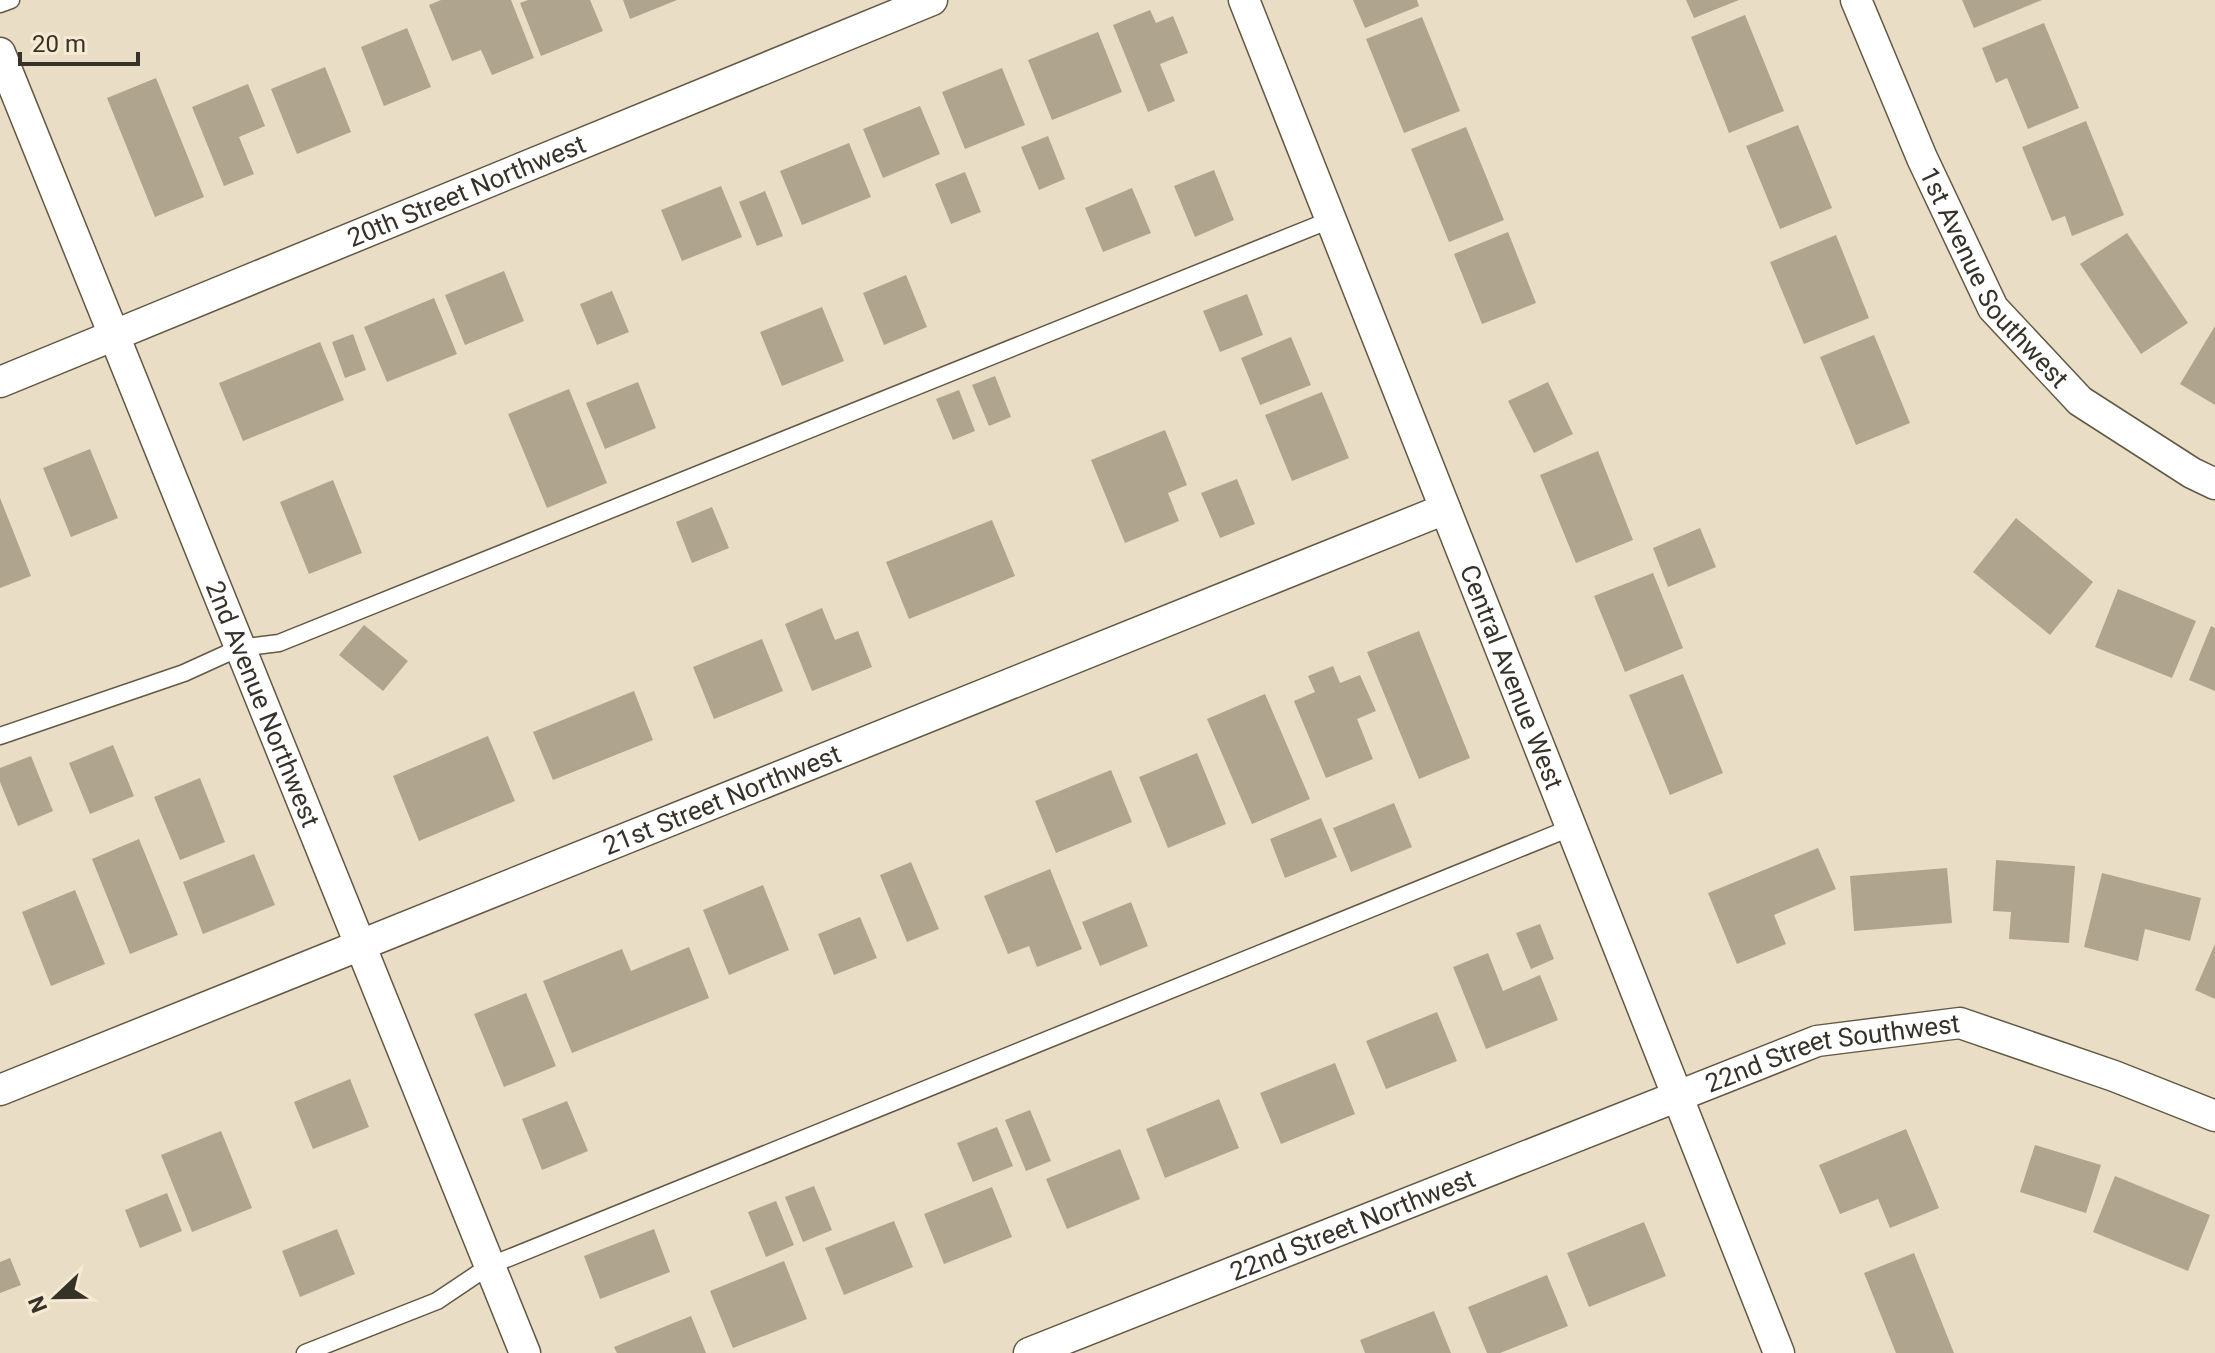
<svg xmlns="http://www.w3.org/2000/svg" width="2215" height="1353" font-family="Roboto,sans-serif">
	<style>
		.building { fill: #afa48d }
		.lines { fill: none; stroke-linecap: round; stroke-linejoin: round }
		.service-casing { stroke: #625843; stroke-width: 19 }
		.minor-casing { stroke: #625843; stroke-width: 33 }
		.service { stroke: #fff; stroke-width: 16 }
		.minor { stroke: #fff; stroke-width: 30 }
		.labels { text-anchor: middle; stroke-width: 8; stroke-linejoin: round; paint-order: stroke }
		.street-label { font-size: 26px; fill: #373229; stroke: #f6ead2 }
	</style>
	<rect width="100%" height="100%" fill="#e9ddc5"/>
	<path class="building" d="M441,0H511L534,58L492,75L481,50L452,61L429,5Z
		M528,0H590L603,31L541,56L520,3Z
		M623,0H677L630,19Z
		M1353,0H1417L1419,6L1365,28Z
		M1686,0H1739L1694,18Z
		M1962,0H2042L1974,28Z
		M1150,10L1156,23L1173,16L1188,53L1160,64L1175,101L1148,112L1113,25Z
		M1745,15L1784,111L1729,133L1691,37Z
		M1422,17L1460,111L1404,133L1366,39Z
		M2044,23L2079,108L2028,129L2007,78L1996,83L1982,48Z
		M407,28L431,87L384,106L361,47Z
		M1098,32L1122,92L1052,120L1028,60Z
		M325,67L351,132L297,154L271,89Z
		M1002,68L1025,125L965,149L942,92Z
		M156,78L204,197L155,217L107,98Z
		M248,84L265,126L239,137L254,174L224,186L192,107Z
		M920,106L940,154L883,178L863,129Z
		M2086,121L2124,215L2072,236L2065,216L2052,221L2022,147Z
		M1798,125L1832,208L1780,229L1746,146Z
		M1466,127L1504,220L1449,242L1411,149Z
		M1048,136L1065,179L1039,190L1021,147Z
		M849,143L871,197L802,225L780,171Z
		M1214,170L1234,220L1195,237L1174,186Z
		M965,172L981,212L951,224L935,184Z
		M721,186L742,237L682,261L661,210Z
		M1132,188L1151,233L1103,252L1085,208Z
		M765,191L783,236L757,246L739,202Z
		M1508,232L1536,303L1482,324L1454,254Z
		M2127,233L2188,323L2141,354L2080,264Z
		M1836,235L1869,318L1804,344L1770,262Z
		M504,271L524,321L465,345L445,295Z
		M906,275L927,327L884,345L863,293Z
		M612,291L629,332L597,345L580,304Z
		M1247,294L1263,335L1220,352L1203,311Z
		M434,298L457,354L387,382L364,327Z
		M822,307L844,361L782,386L760,332Z
		M2215,326V405L2180,384Z
		M353,334L366,370L345,378L332,342Z
		M1874,335L1910,423L1856,445L1820,357Z
		M1291,337L1311,385L1260,405L1241,358Z
		M320,342L344,400L243,441L219,383Z
		M995,376L1011,417L989,426L972,385Z
		M638,382L656,428L605,449L586,403Z
		M1548,382L1573,434L1534,453L1508,401Z
		M569,389L607,483L547,508L508,414Z
		M959,390L975,431L953,440L936,399Z
		M1322,392L1349,458L1292,481L1265,415Z
		M1165,430L1187,485L1168,493L1179,521L1125,543L1091,460Z
		M90,449L118,518L71,537L43,468Z
		M1598,451L1633,540L1576,563L1540,475Z
		M1237,479L1255,524L1220,538L1201,493Z
		M333,480L362,553L309,574L280,502Z
		M0,498L31,576L0,588Z
		M712,507L729,548L692,563L676,522Z
		M2016,518L2093,582L2050,635L1973,572Z
		M992,520L1015,576L909,619L886,562Z
		M1700,528L1716,567L1668,587L1653,548Z
		M1653,573L1683,648L1625,672L1594,596Z
		M2118,589L2196,621L2172,678L2095,647Z
		M822,608L835,640L858,631L872,667L812,691L785,624Z
		M364,625L408,661L383,691L339,655Z
		M2211,626L2215,628V691L2189,680Z
		M1419,631L1470,758L1419,779L1367,652Z
		M762,639L783,691L714,719L693,667Z
		M1333,666L1340,683L1360,675L1376,711L1357,719L1373,759L1326,778L1294,701L1315,692L1308,676Z
		M1683,674L1723,773L1670,795L1629,695Z
		M634,691L653,740L553,780L533,732Z
		M1265,694L1310,799L1252,824L1207,719Z
		M488,736L515,801L419,841L393,776Z
		M113,745L134,796L90,814L69,763Z
		M1197,753L1226,824L1168,848L1139,777Z
		M31,756L53,811L18,826L0,782V768Z
		M1111,770L1132,822L1056,853L1035,801Z
		M200,778L225,842L180,860L154,797Z
		M1394,803L1412,847L1351,872L1333,828Z
		M1321,818L1337,857L1285,878L1270,839Z
		M139,839L178,935L130,954L92,859Z
		M1818,848L1836,889L1774,915L1786,944L1737,964L1708,893Z
		M254,854L275,905L203,934L183,882Z
		M1996,860L2075,866L2069,943L2009,939L2011,912L1993,911Z
		M911,862L939,929L907,942L880,875Z
		M1947,868L1952,923L1854,931L1850,876Z
		M1050,869L1082,949L1037,967L1029,946L1008,954L984,896Z
		M2102,873L2201,898L2190,941L2145,929L2138,961L2084,947Z
		M763,885L789,950L729,975L703,910Z
		M75,890L105,964L51,986L22,912Z
		M1131,902L1148,946L1100,966L1082,922Z
		M860,917L877,958L834,975L818,934Z
		M1540,924L1554,959L1531,969L1516,933Z
		M2215,944V999L2195,990Z
		M689,947L709,998L572,1053L543,981L622,949L631,971Z
		M1488,953L1503,991L1540,975L1558,1020L1486,1049L1453,967Z
		M526,993L556,1066L504,1087L474,1014Z
		M1437,1012L1457,1061L1386,1089L1366,1041Z
		M1335,1063L1355,1114L1281,1144L1260,1093Z
		M350,1079L369,1127L313,1149L294,1102Z
		M1219,1099L1239,1148L1165,1178L1146,1129Z
		M567,1101L588,1151L542,1170L522,1119Z
		M1030,1110L1051,1161L1026,1171L1005,1120Z
		M997,1127L1013,1166L973,1182L957,1143Z
		M1906,1129L1939,1208L1890,1228L1878,1199L1840,1214L1819,1165Z
		M221,1131L252,1208L192,1232L161,1155Z
		M2035,1145L2101,1165L2086,1213L2020,1192Z
		M1120,1149L1140,1199L1067,1229L1046,1179Z
		M2115,1176L2210,1215L2188,1271L2093,1232Z
		M814,1186L832,1230L803,1242L785,1197Z
		M992,1187L1012,1237L944,1264L924,1214Z
		M167,1193L182,1231L140,1248L125,1210Z
		M776,1201L794,1245L766,1257L748,1212Z
		M894,1221L913,1267L844,1295L825,1248Z
		M1644,1222L1666,1276L1589,1307L1567,1253Z
		M337,1229L355,1274L300,1297L282,1251Z
		M654,1229L670,1272L600,1299L584,1256Z
		M1914,1253L1954,1353H1896L1864,1273Z
		M10,1258L21,1285L0,1293V1262Z
		M784,1261L807,1319L733,1348L710,1291Z
		M1547,1275L1568,1326L1500,1353H1487L1468,1307Z
		M1434,1311L1451,1353H1365L1360,1340Z
		M691,1316L706,1353H617L614,1347Z"/>
	<g class="lines">
		<g class="service-casing">
			<path id="service" d="M0,4L11,0
				M0,736L184,673L239,648L279,643L1330,220
				M305,1353L437,1301L489,1266L1570,828"/>
		</g>
		<g class="minor-casing">
			<g id="minor">
				<path id="s1" d="M1244,0L1779,1353"/>
				<path id="s2" d="M1856,0L1922,158L1993,308L2080,401L2192,473L2215,484"/>
				<path id="s3" d="M0,53L525,1353"/>
				<path id="s4" d="M0,382L932,0"/>
				<path id="s5" d="M0,1090L1445,509"/>
				<path id="s6" d="M1029,1353L1817,1041L1960,1023L2114,1076L2215,1116"/>
			</g>
		</g>
		<use href="#service" class="service"/>
		<use href="#minor" class="minor"/>
	</g>
	<g class="labels">
		<g class="street-label">
			<text dy="9" stroke="none"><textPath href="#s4" startOffset="504">20th Street Northwest</textPath></text>
			<text dy="9" stroke="none"><textPath href="#s2" startOffset="312">1st Avenue Southwest</textPath></text>
			<text dy="9" stroke="none"><textPath href="#s1" startOffset="728">Central Avenue West</textPath></text>
			<text dy="9" stroke="none"><textPath href="#s3" startOffset="702">2nd Avenue Northwest</textPath></text>
			<text dy="9" stroke="none"><textPath href="#s5" startOffset="778">21st Street Northwest</textPath></text>
			<text dy="9" stroke="none"><textPath href="#s6" startOffset="860">22nd Street Southwest</textPath></text>
			<text dy="9" stroke="none"><textPath href="#s6" startOffset="348">22nd Street Northwest</textPath></text>
		</g>
	</g>
	<g transform="translate(56 1297) rotate(248)" stroke="#f6ead2" stroke-width="6" paint-order="stroke">
	<path d="M0-6L14 30L0 20L-14 30Z" fill="#373229"/>
	<text y="-12" font-size="22" font-weight="bold" text-anchor="middle" fill="#373229">N</text>
	</g>
	<path d="M20 52v12h118v-12" fill="none" stroke="#373229" stroke-width="4"/>
	<text x="32" y="52" font-size="24" fill="#373229" stroke="#f6ead2" stroke-width="6" paint-order="stroke">20 m</text>
</svg>
